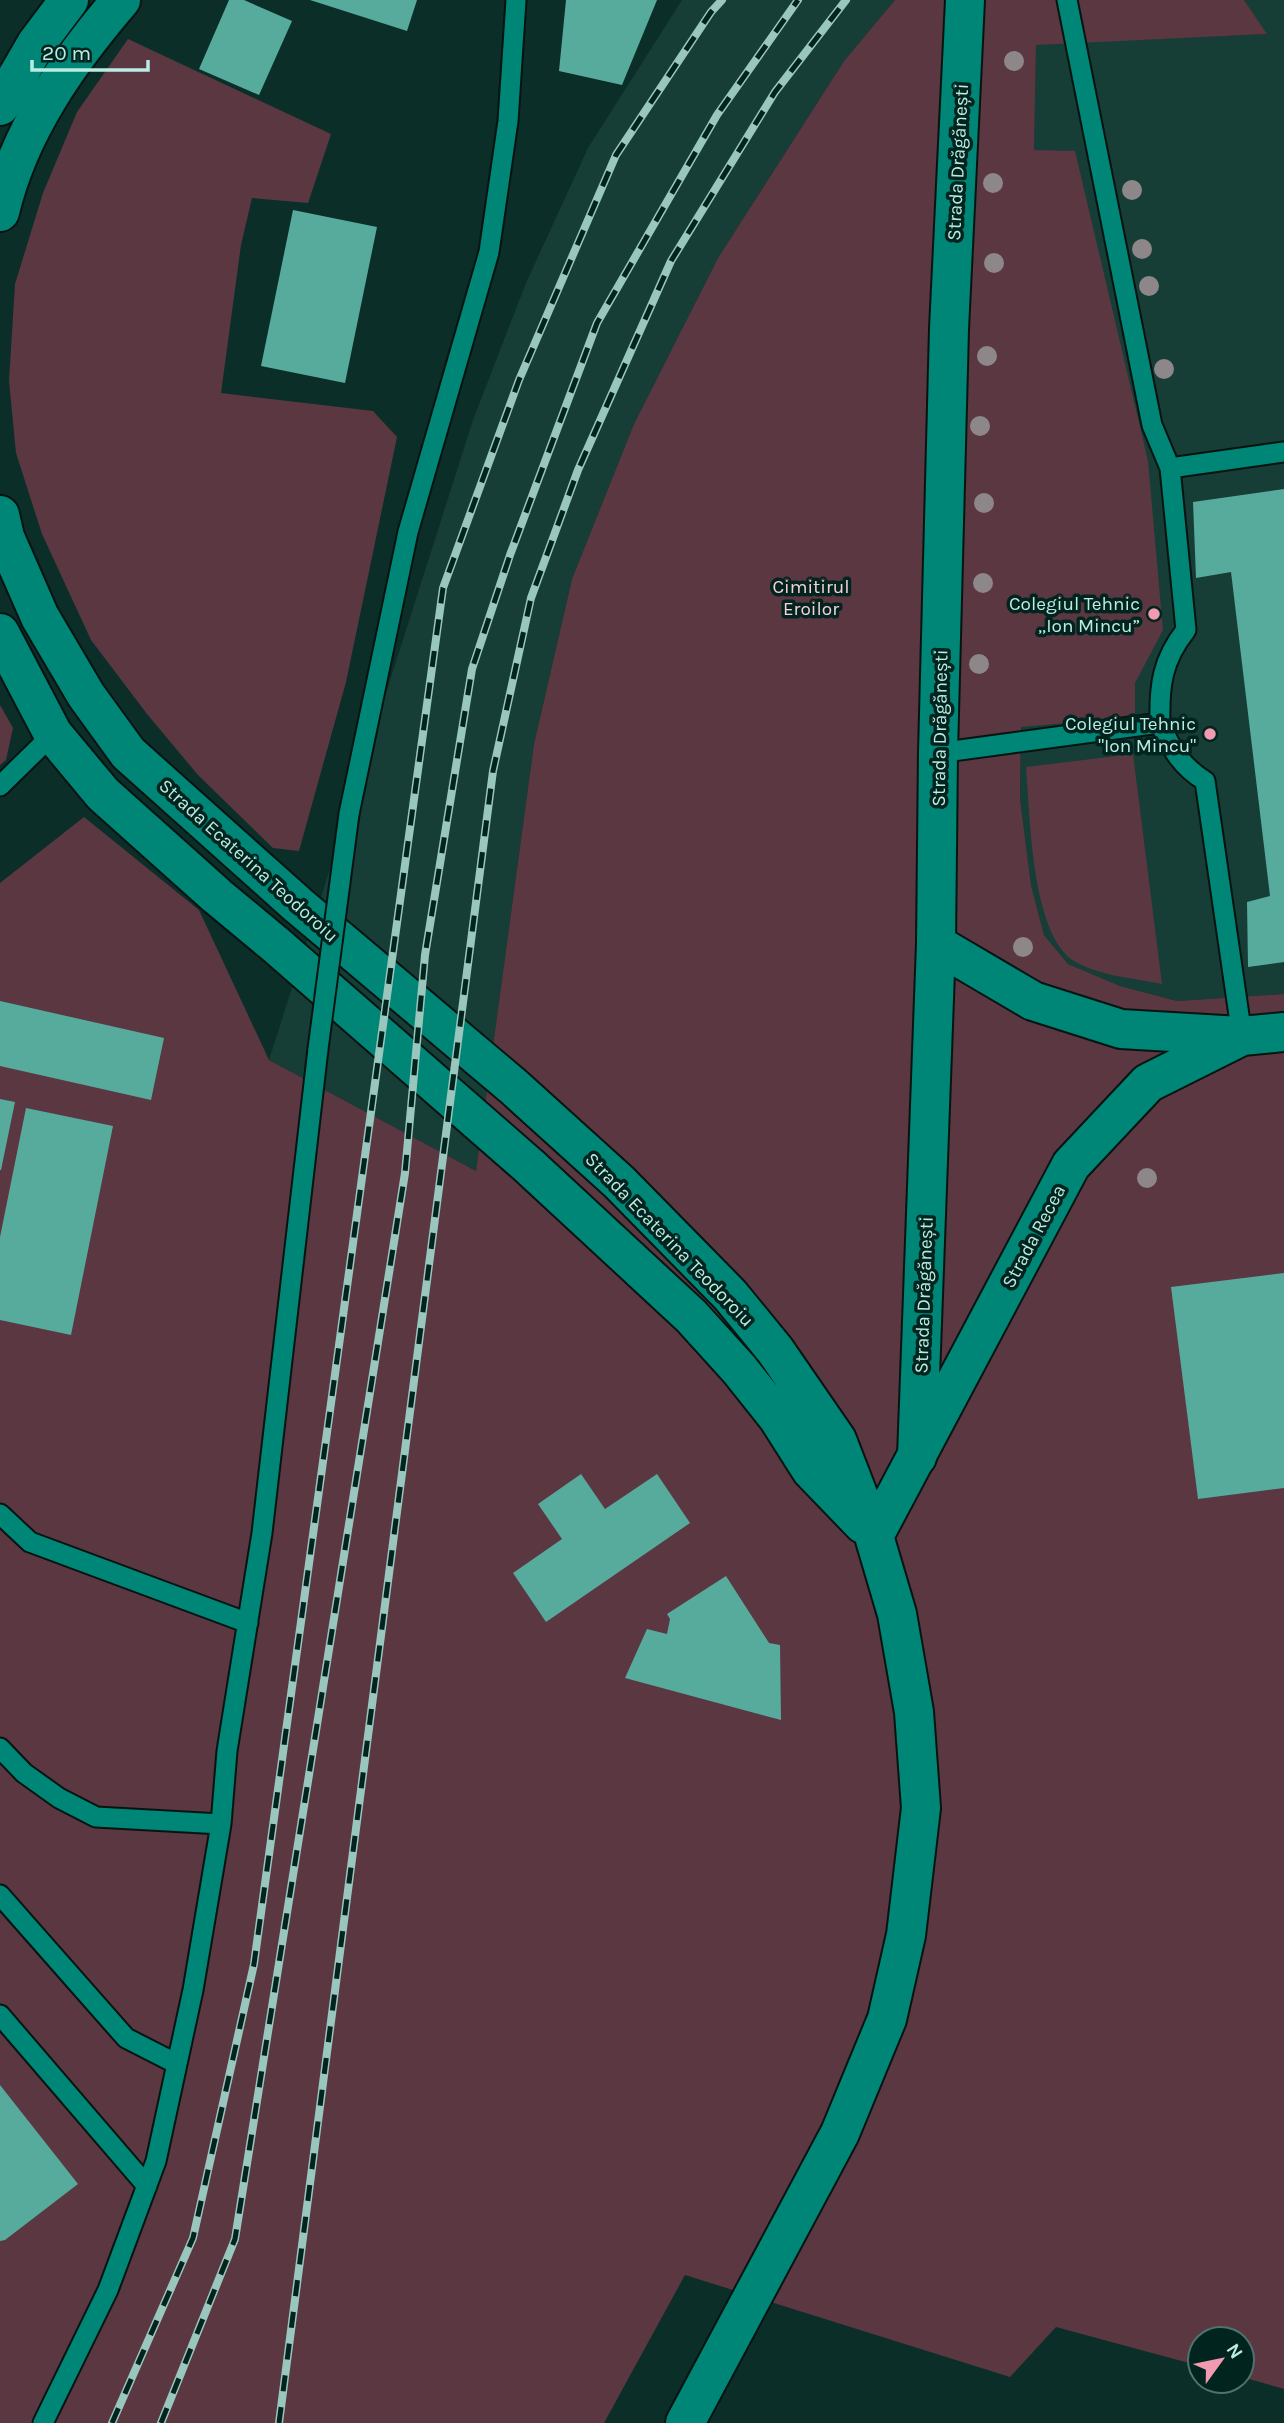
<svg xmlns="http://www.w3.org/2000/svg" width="1284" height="2423" font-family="Karla,sans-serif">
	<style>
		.built { fill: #163d36 }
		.green { fill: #5a3741 }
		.building { fill: #57ab9d }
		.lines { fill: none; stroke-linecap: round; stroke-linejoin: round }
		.lane-casing { stroke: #061411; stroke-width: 23 }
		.street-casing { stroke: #061411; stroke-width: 42 }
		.secondary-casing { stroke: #061411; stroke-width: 42 }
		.lane { stroke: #008677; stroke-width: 19 }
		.street { stroke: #008677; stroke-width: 38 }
		.secondary { stroke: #008677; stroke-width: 38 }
		.rail-casing { stroke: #99c6bd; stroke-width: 8 }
		.rail { stroke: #02241f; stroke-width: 5; stroke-dasharray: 16; stroke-linecap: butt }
		.lane-bridge-casing { stroke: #061411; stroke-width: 23; stroke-linecap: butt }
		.lane-bridge { stroke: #008677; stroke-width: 19 }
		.tree { fill: #8d878a }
		.poi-dot { fill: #f19ab2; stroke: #02241f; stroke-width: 2.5 }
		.labels { text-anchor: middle; stroke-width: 7; stroke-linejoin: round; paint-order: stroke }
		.street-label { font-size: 19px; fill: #bcebe2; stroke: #02241f }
		.park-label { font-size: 19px; fill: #f7d0d9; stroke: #02241f }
		.poi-label { font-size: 19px; fill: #bcebe2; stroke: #02241f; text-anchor: end }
	</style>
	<rect width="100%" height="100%" fill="#0c2e29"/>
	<path class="built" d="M682,0H895L844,61L718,258L634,424L572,579L534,744L476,1171L269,1060L473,420L526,283L588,148Z
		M1244,0H1284V994L1177,1001L1120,986L1068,964L1044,935L1031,885L1020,800L1036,44L1266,34Z"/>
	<path class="green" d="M895,0H1244L1267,34L1036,45L1034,150L1075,151L1148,461L1163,630L1135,683V717L1021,727L1020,799L1031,885L1044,935L1068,964L1120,986L1177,1001L1284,994V2389L1242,2377V2339H1200V2366L1056,2327L1010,2377L685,2275L604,2423H0V883L84,817L199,910L269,1060L476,1171L534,744L572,579L634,424L718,258L844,61Z
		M128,39L331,134L308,203L252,198L241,245L221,393L373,411L397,437L346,682L299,851L273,848L198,775L147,714L91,640L42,534L16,453L9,381L15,284L43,193L77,112Z
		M0,705L13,728L6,760L0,765Z
		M1133,754L1162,984C1134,978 1099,976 1074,961C1031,934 1030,814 1026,767Z"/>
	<path class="building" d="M229,0H244L292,21L259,95L199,69Z
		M310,0H417L407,31Z
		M566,0H657L622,85L559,71Z
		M293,210L377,227L345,383L261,366Z
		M1284,489V962L1248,967L1247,902L1270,896L1231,572L1196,578L1193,502Z
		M0,1001L164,1038L151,1100L0,1066Z
		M0,1099L15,1102L1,1170H0Z
		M26,1108L113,1126L71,1335L0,1320V1237Z
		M1284,1273V1488L1198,1499L1171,1287Z
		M581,1474L605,1509L657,1474L690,1523L546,1622L513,1573L562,1539L538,1504Z
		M726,1576L769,1643L780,1645L781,1720L625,1678L647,1629L667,1634L670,1619L667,1614Z
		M0,2085L78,2184L5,2240L0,2241Z"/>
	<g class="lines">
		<g class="lane-casing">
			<path id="lane" d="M1067,0L1152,425L1170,468
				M1160,723C1170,748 1182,767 1205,781L1242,1036
				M938,753L1160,723C1159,686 1162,660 1186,630L1170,468L1284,452
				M0,786L53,734
				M349,814L408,532L489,252L508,121L516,0
				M0,1514L30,1542L248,1623
				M0,1748L24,1773L59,1798L96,1817L221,1824
				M0,1895L126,2038L177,2064
				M0,2015L147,2186
				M43,2423L108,2290L156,2161L193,1990L221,1824L227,1751L262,1533L318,1049"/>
		</g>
		<g class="street-casing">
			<path id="street" d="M917,1457L936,944L938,753L949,329L965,0"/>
		</g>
		<g class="secondary-casing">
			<path id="secondary" d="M0,106L36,44L69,0
				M0,212C19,131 68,62 121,0
				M0,515L5,537L40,617L86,695L128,753L298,905L514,1087L619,1182L730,1295L775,1350L837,1440L874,1536L897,1614L914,1712L921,1808L906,1935L887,2019L840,2133L685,2423
				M0,633L53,734L103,794L217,896L276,945L528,1165L691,1316L739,1369L778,1418L811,1470L863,1524
				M936,944L1033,1001L1121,1029L1240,1036
				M874,1536L1071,1165L1148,1083L1242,1036L1284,1032"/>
		</g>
		<use href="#lane" class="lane"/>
		<use href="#street" class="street"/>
		<use href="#secondary" class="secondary"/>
		<g class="rail-casing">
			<path id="rail" d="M112,2423L193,2238L254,1964L443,588L519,380L616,155L711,12L722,0
				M161,2423L235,2239L405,1173L425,955L472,669L510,555L597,323L717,115L798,0
				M279,2423L493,771L531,598L578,470L671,261L775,92L846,0"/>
		</g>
		<use href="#rail" class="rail"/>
		<g class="lane-bridge-casing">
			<path id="lane-bridge" d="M318,1049L349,814"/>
		</g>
		<use href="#lane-bridge" class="lane-bridge"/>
	</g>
	<g class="tree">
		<circle cx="1014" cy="61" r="10"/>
		<circle cx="993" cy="183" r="10"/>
		<circle cx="1132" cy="190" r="10"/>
		<circle cx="1142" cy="249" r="10"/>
		<circle cx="994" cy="263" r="10"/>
		<circle cx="1149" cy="286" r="10"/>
		<circle cx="987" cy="356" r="10"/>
		<circle cx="1164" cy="369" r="10"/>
		<circle cx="980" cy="426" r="10"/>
		<circle cx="984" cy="503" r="10"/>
		<circle cx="983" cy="583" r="10"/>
		<circle cx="979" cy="664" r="10"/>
		<circle cx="1023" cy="947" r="10"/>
		<circle cx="1147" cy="1178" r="10"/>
	</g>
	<g class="poi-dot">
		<circle cx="1154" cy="614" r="7"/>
		<circle cx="1210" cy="734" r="7"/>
	</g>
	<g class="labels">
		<g class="street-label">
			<text transform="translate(957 162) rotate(-87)" y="7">Strada Drăgănești</text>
			<text transform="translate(939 728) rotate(-89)" y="7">Strada Drăgănești</text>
			<text transform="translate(249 860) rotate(42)" y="7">Strada Ecaterina Teodoroiu</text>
			<text transform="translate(1033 1236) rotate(-62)" y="7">Strada Recea</text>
			<text transform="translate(670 1239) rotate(46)" y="7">Strada Ecaterina Teodoroiu</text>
			<text transform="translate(923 1295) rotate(-88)" y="7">Strada Drăgănești</text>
		</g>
		<g class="park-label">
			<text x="811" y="593">Cimitirul<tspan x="811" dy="22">Eroilor</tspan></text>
		</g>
		<g class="poi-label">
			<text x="1140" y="610">Colegiul Tehnic<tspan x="1140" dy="22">„Ion Mincu”</tspan></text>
			<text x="1196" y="730">Colegiul Tehnic<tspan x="1196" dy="22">"Ion Mincu"</tspan></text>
		</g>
	</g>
	<g transform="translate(1221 2360) rotate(57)"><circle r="33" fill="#02241f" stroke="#4c746d" stroke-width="2"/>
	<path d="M0-5L12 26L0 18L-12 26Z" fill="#f19ab2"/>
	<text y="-10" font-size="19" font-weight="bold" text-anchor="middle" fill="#bcebe2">N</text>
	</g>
	<path d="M32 60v10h116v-10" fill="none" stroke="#bcebe2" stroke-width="3.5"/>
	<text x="42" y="60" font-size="21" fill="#bcebe2" stroke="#02241f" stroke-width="5" paint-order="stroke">20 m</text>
</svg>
